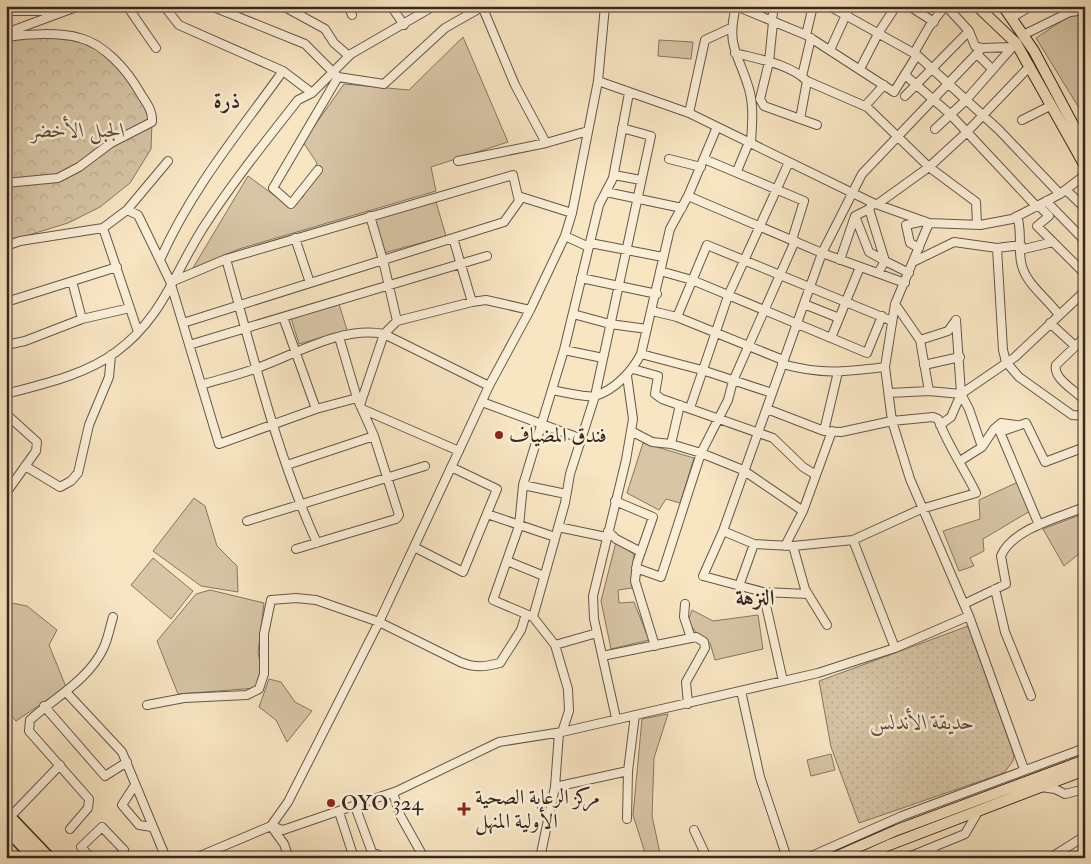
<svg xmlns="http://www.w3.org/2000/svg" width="1091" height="864" font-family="'IM FELL Double Pica',Amiri,serif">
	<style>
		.green { fill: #d7c5a6; stroke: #867662 }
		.forest { fill: url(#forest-crowns); stroke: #867662 }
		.park { fill: url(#park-dots); stroke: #867662 }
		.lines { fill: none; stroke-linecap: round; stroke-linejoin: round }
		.minor-casing { stroke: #665647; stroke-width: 10 }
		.major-casing { stroke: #36271e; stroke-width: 12 }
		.highway-casing { stroke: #36271e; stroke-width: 14 }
		.minor { stroke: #faeed7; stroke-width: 8 }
		.major { stroke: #f8e5c2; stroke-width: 10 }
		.highway { stroke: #f8e5c2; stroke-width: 11 }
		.poi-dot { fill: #8f2418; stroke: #faeed7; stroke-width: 2 }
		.labels { text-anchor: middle; stroke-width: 5; stroke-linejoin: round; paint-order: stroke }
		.park-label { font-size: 21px; font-style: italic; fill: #5e4e40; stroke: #faeed7 }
		.poi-label { font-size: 21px; fill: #36271e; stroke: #faeed7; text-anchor: start }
		.neighbourhood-label { font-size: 22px; font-weight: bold; fill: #36271e; stroke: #faeed7 }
	</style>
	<defs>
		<pattern id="forest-crowns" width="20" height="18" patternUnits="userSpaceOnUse" patternTransform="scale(1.25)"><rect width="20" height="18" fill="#d7c5a6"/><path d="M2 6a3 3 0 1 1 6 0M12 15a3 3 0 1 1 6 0" fill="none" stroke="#b9a98e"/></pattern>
		<pattern id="park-dots" width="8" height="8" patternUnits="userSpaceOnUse" patternTransform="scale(1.25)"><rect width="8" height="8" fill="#d7c5a6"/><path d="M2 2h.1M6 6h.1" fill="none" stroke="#b9a98e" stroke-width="1.8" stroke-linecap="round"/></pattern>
	</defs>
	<rect width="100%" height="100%" fill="#f8e5c2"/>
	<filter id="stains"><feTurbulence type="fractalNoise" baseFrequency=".004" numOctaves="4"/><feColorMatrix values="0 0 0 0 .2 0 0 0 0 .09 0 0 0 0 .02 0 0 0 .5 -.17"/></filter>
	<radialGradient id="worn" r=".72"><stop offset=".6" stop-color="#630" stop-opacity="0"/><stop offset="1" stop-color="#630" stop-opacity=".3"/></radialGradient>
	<path class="green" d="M1085,15V114L1084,116L1036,38L1069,16Z
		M463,37L508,142L431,167L436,191L239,249L193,268L248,176L282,201L303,197L317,163L303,142L344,84L409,90Z
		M659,40L693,42L691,59L658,56Z
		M436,202L446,236L384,253L375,219Z
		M339,304L347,330L299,344L291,318Z
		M643,443L694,458L680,503L666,499L659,510L627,493Z
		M1018,482L1030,511L983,539L984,551L970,558L974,566L959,571L943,531L980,519L979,500Z
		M194,498L205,506L217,546L237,566L238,592L201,586L153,551Z
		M1085,513V549L1064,566L1043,529Z
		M616,542L634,554L632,588L618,590L619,603L634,602L649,640L611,649L601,601Z
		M153,558L193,591L171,619L131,585Z
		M210,590L264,603L258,652L261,668L256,688L178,694L157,641L196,594Z
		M6,602L27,606L57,630L49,645L66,687L16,721L6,710Z
		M692,610L713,621L758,615L763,649L715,660L710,643L698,635L688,622Z
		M269,679L281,682L295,702L312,711L287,742L276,720L259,707Z
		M668,714L654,758L652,816L660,853L646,856L633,815L642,719Z
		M831,754L835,770L811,776L807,760Z"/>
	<path class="forest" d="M26,34L80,38L100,47L130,76L146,104L152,122L151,149L130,183L100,207L68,223L6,242V41Z"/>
	<path class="park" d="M968,626L1014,755L1013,761L1004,773L859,823L831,747L819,681Z"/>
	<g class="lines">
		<g class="minor-casing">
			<path id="minor" d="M127,6L156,48
				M164,6L179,25L283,71L312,93
				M211,6L305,44L338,77L384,84L445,28L482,7
				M283,6L325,29L334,43L349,56
				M348,6L352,15
				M391,6L404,25
				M482,6L515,85L546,143
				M736,6L806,35L894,92L917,55
				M736,6C726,47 738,52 749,89C754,106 752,126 751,143
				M829,6L917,55L999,130L1060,194
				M909,6L934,22
				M946,6L969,31L975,46L982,48L1013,47
				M6,11H63
				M1011,18L1031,6
				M772,20L774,6
				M773,22L769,62L760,99L764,106L817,125
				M6,33L79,6
				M806,35L813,6
				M1023,35L1070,12L1085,10
				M6,37C27,34 59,32 80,38C104,44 127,70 139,91C145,102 153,109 152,122L111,143L79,167L58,178L6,183
				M830,50L850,6
				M735,53C758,59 790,64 807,81L867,107L929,167L976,202L977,225
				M914,53L929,27L945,6
				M977,54L992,69
				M860,69L879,32L896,6
				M905,75L950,114L1037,207
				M802,76L811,38
				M598,81L689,113L873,203L929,223L980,225L1012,219L1060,194L1085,175
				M905,96L969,31
				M865,106L884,85
				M689,113L705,40L731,28
				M800,119L807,81
				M1022,120L1050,106
				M935,129L966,100L1016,43
				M669,159L701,167
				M704,159L804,201L792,240
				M458,161L546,143L588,131
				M318,170L291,204L273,188L338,77
				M737,171L749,142
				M614,175L641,180
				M1066,190L1085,208
				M606,192L682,208
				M518,196L572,213
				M688,196L822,253L905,283
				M1046,201L1085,241
				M873,203L869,209L885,261L909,273
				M879,203L929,167L966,133L1030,66
				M1039,206L1049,216L1037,226L1085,274
				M869,209L855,216L869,252L885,261L878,273
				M127,210L138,215L170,281L219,444L316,409L357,398
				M370,216L383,260L397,321
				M1017,216C1023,233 1017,250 1022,266C1027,285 1048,299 1059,315
				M929,223L895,304L885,367L892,421L910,479L969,616L1024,769
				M103,228L138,332
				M565,236L589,247
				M295,238L310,283
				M453,238L472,302
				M590,243L663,257
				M6,246L20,241L103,228L127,210L168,161
				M919,248L910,243L906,225L924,221
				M997,248L1003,350L1006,362L1019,377L1072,415L1085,416
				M1020,250L1053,242
				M226,259C253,354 276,453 317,543
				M160,260C190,191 239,132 283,71
				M840,260L855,216
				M913,262L954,242L997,248L1021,245
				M660,271L692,280L867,353L882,316
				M581,278L657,294
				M176,280L226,259L513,175L519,201L504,222L183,323
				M72,281L82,319
				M6,302L117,267
				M804,304L839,318
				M895,304L920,340L929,391
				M652,311L677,317L783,360
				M573,314L610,324L647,329
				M283,317L316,409
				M677,317L707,245L892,321
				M956,320L961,394
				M1050,323L1075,346
				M831,338L860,267
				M920,340L948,331L956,320
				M6,345L25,341L82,319L130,308
				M189,345L487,256
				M564,350L603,358
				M641,354L702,370L772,393
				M782,364C823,375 844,372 885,367
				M924,365L960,357
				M633,369L658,376L655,394L662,399L773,438L803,467L816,475
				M201,385C221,379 241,374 260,367C298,353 342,326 384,334L489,386
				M552,390C562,392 587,398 595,396C615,390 632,371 641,354L670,229L688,196L717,127
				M889,393L929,391L961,394L1015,357L1085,291
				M6,394C43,384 85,375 116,352C162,318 174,274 203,228C232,183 265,142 298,100L312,93L351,54L434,6
				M1080,396C1071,388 1053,377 1056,365L1085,337
				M482,402L582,439
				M360,405L384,334L397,321L472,302L486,300L530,310
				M680,405L671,444L701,453L743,470L803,511
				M690,408L728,296L789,162
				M362,409L459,451
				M6,414L37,442L36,451L6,493
				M940,425L951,417L961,394L969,409L982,447
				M631,431L652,442L671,444
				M824,431L838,372
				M960,461L982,447L994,429L1001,423L1016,425
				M287,465L374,436
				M25,466L60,487L71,481L78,473L89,425L109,377L111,355
				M523,485L566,494
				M615,501L653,517L637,563L635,581L655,646
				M487,514L555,537
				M247,521L425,466
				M1039,525L1000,432L1026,423L1045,462L1085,447
				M558,527L606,537
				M608,531L616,539L641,552
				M723,531L754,544L793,546L853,540L921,509L976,493C964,468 948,446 938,419L933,417L892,421L841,432L824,431L767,409
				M853,540L895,648
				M785,546L803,511L832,431
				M793,546L805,589L827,625
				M414,547L463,572L497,489L451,467
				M296,549L396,519L399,515L374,436L357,398L339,337
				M507,561L544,576
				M636,568L661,577L701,453L728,400L733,381L795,241
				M739,586L754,544
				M995,589L1005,632L1031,696
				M763,592L783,681
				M808,594L763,592L703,576L723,531L822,253L862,174L982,48
				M685,604L684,617L691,638
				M964,604L1006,584L1001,556C1012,529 1060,517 1085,507
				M533,617L565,503L570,474L595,396L651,136L622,128
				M555,645L597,633
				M602,656L696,637L704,642L705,648L686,682L688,704
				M741,691L760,777L787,858
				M66,692L122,752L166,858
				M147,705L184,698L247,695L259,689L264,674V634L271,600L296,598L316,600L379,622L460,662C475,668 484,667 500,663L521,630L526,614
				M44,706L105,776L127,762
				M616,718L594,619L593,596L626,460L633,419L627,376
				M562,732L569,711L568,689L555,645L533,617L493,600L519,526L523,485L564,350L599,205L613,178L629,93
				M135,785L122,805L139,825L152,827
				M555,787L628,771
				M1041,787L1055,789L1065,794L1085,789
				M393,793L400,815L424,858
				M355,806L373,855
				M339,812L354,858
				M10,817L60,765
				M627,819L628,771L635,715
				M271,826L283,830L397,791L499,742L562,732L818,673L895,648L969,616
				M271,826L284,844L289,858
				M70,829L88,808L89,799L29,731L30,720C54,698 90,679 104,647C108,638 110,627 113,617
				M694,830L707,858
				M91,858L81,847L102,827L124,850L119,858
				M195,858L271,826L288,802L379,622L489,386L530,310L565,236L572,213L598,81L605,6
				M365,858L377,854L378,858
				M540,858L555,787L559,733
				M807,858L902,816L1085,748
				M906,858L965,834L979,810
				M925,858L936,854L939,858
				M1050,858L1085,836"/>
		</g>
		<g class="major-casing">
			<path id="major" d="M977,6L1016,43L1085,166
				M1003,6L1034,51L1085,147
				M833,858L897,830L1085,760
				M860,858L889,845L1085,770"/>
		</g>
		<g class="highway-casing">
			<path id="highway" d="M6,813L49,858
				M6,828L34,858"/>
		</g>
		<use href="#minor" class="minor"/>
		<use href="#major" class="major"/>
		<use href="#highway" class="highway"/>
	</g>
	<g class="poi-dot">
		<circle cx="499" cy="435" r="5"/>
		<circle cx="331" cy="803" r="5"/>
		<path d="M461.5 801.5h5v5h5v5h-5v5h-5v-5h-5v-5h5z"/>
	</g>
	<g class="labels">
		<g class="park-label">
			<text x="78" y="137">الجبل الأخضر</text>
			<text x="922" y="729">حديقة الأندلس</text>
		</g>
		<g class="poi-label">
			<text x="509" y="442">فندق المضياف</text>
			<text x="475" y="804">مركز الرعاية الصحية<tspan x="475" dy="24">الأولية المنهل</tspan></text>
			<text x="341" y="810">OYO 324</text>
		</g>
		<g class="neighbourhood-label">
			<text x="227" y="108">ذرة</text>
			<text x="755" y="605">النزهة</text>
		</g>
	</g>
	<rect width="1091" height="864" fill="none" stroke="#f8e5c2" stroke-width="25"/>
	<rect x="8" y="8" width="1076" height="849" fill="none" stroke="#36271e" stroke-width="2.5"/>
	<rect x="12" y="12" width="1066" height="839" fill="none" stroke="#36271e"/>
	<rect width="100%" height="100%" filter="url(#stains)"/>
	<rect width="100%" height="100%" fill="url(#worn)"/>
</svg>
